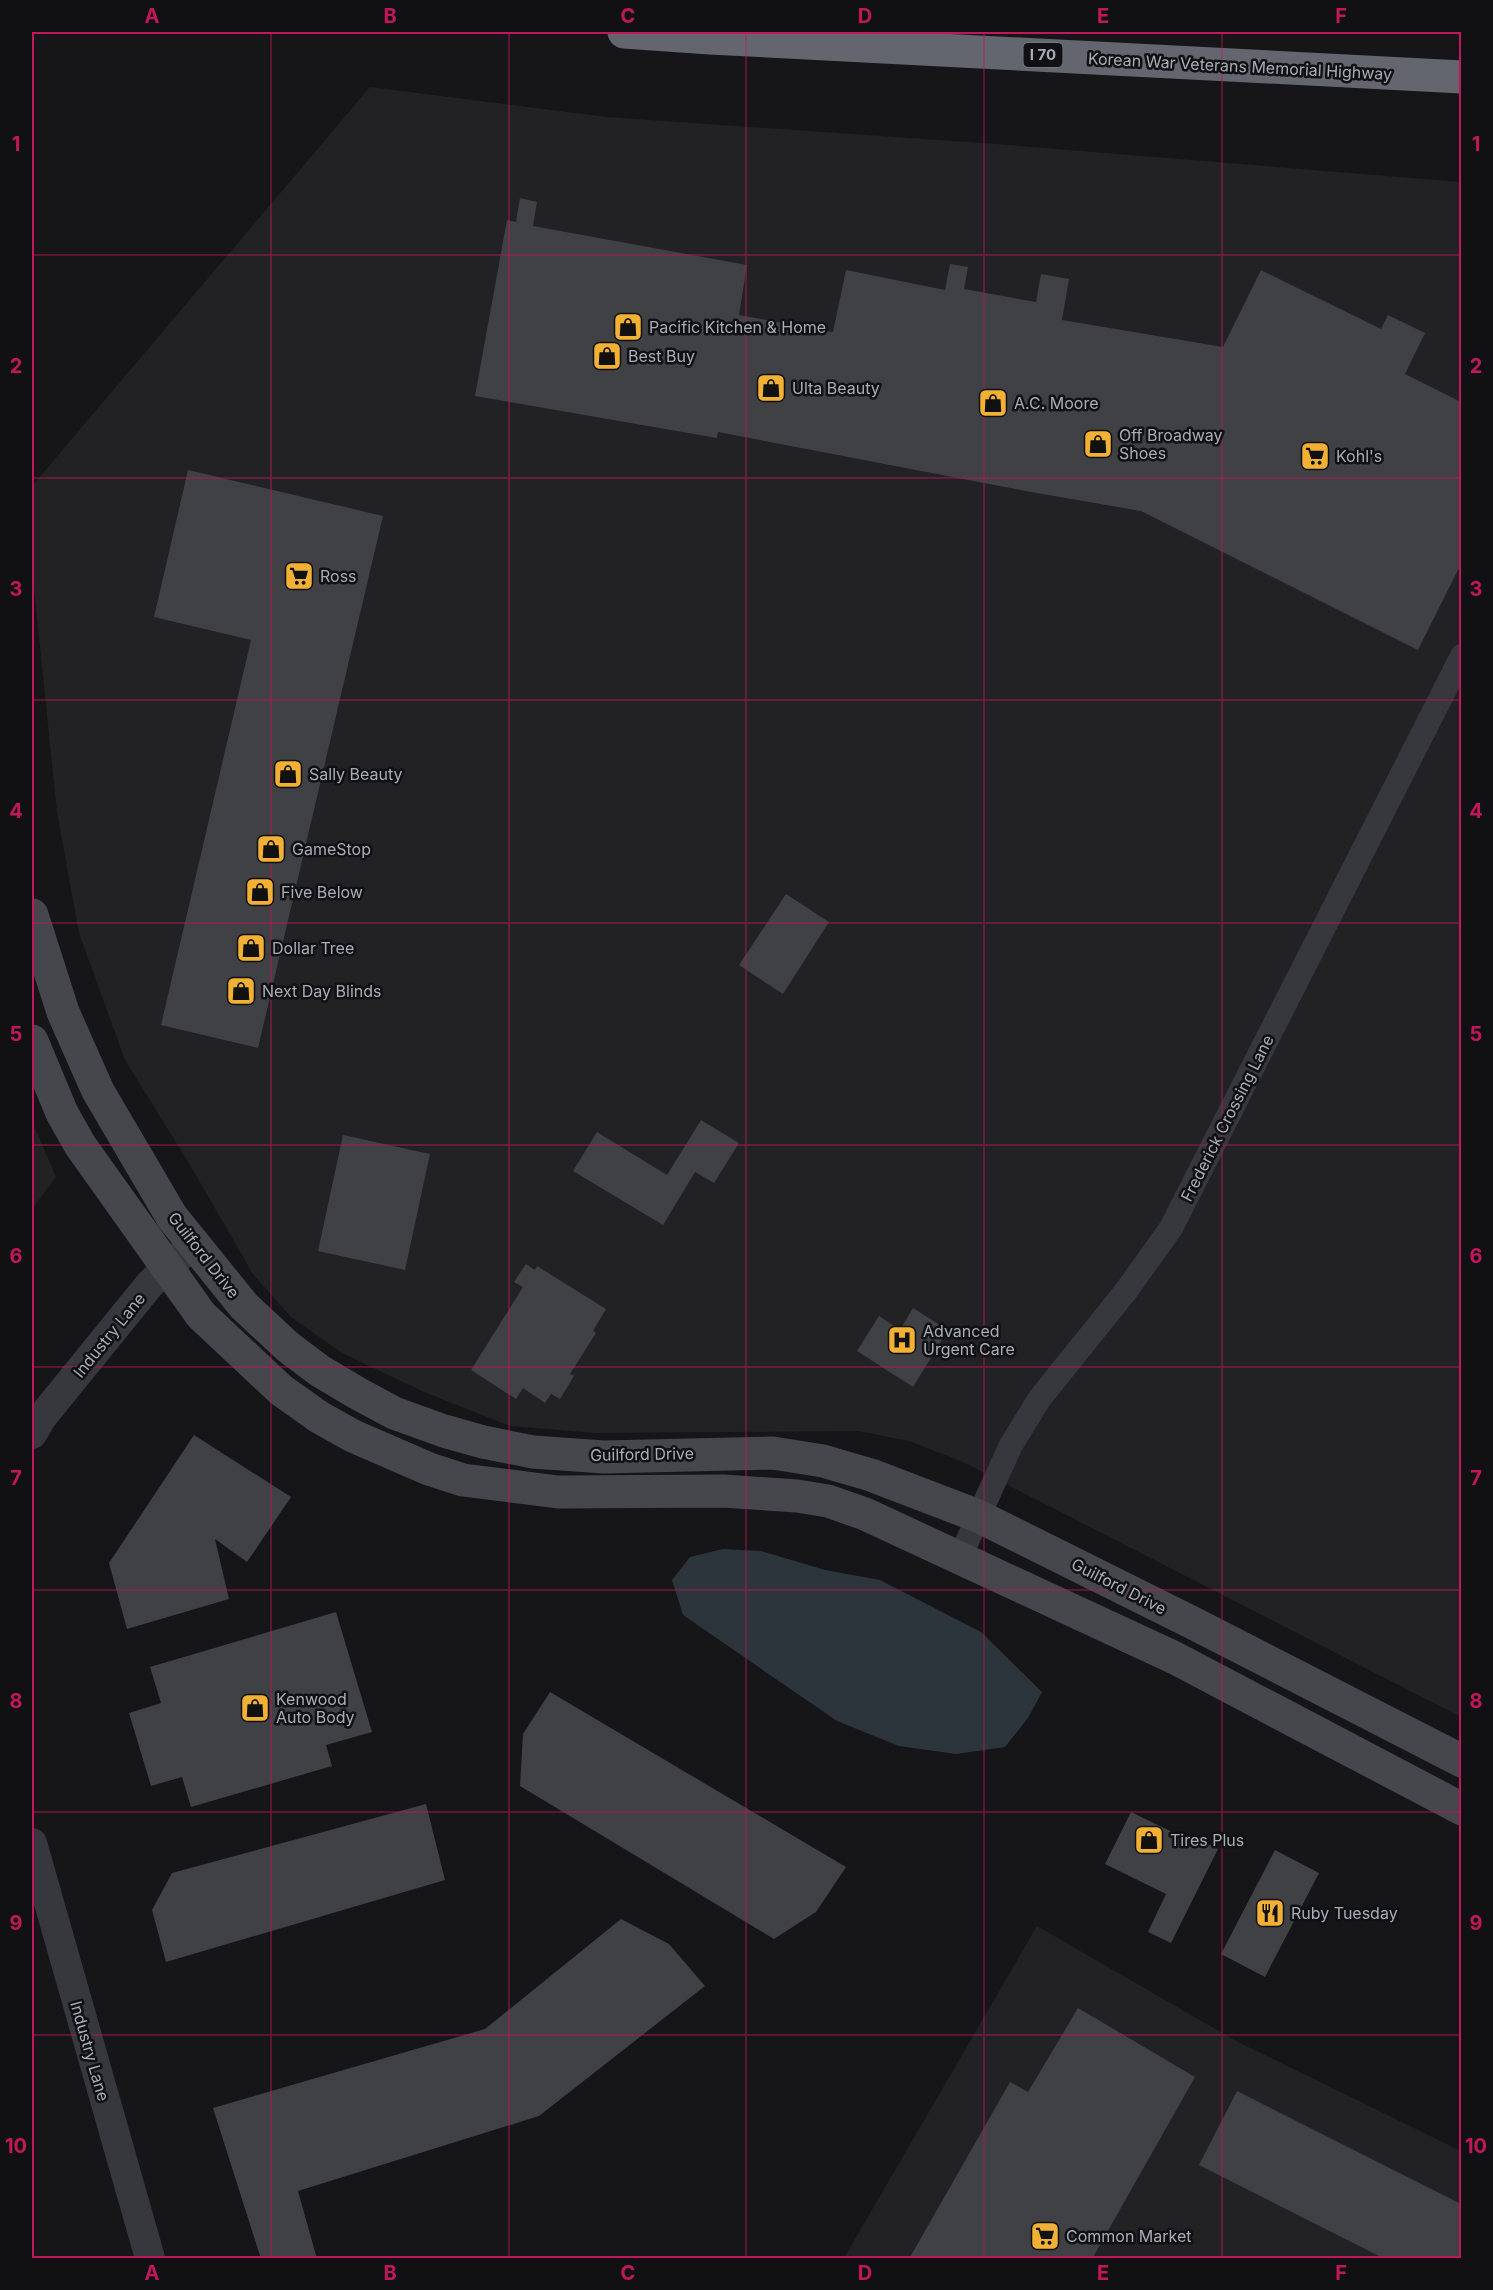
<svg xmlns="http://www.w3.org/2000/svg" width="1493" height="2290" font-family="Inter,sans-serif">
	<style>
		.built { fill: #222225 }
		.water { fill: #2c353c }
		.building { fill: #404145 }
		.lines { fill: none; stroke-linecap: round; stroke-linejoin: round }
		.minor { stroke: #37383d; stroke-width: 24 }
		.tertiary { stroke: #37383d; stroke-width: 30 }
		.secondary { stroke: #45474d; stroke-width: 33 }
		.motorway { stroke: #63666e; stroke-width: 33 }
		.grid { fill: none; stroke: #c2185b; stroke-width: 1.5; stroke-opacity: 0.55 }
		.labels { text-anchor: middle; stroke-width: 5; stroke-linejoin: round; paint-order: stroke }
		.shield { fill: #111113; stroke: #7b7e86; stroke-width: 1.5 }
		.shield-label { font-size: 15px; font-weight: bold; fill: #a8adb8 }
		.street-label { font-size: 16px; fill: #a8adb8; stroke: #111113 }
		.poi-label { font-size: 16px; fill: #a8adb8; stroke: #111113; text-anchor: start }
		.neatline { fill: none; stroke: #c2185b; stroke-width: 2 }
		.grid-label { font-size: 20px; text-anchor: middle; font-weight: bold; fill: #c2185b }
	</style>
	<rect width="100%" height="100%" fill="#161618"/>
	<path class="built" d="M370,87L607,117L996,144L1461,182V1717L963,1462L909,1441L859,1431L596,1433L510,1426L424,1392L342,1353L291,1317L253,1274L190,1165L125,1060L79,933L57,812L32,569V486Z
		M32,1121L56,1177L32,1209Z
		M1037,1926L1236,2041L1461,2151V2258H844Z"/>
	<path class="water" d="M723,1549L761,1551L825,1570L880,1580L981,1632L1042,1692L1028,1718L1005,1747L956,1754L899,1746L837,1721L683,1615L672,1580L690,1557Z"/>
	<path class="building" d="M520,198L537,202L533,226L747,265L739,315L833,332L846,270L945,290L950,264L968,267L964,289L1036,302L1041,274L1069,279L1062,320L1223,347L1261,270L1381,329L1388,315L1425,333L1405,374L1461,402V564L1418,650L1141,511L1031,492L718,432L717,438L475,396L507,220L516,222Z
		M188,470L383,516L258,1048L161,1025L251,640L154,617Z
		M786,894L829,922L783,994L739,965Z
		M701,1120L739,1143L714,1183L695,1172L663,1225L573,1171L597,1132L667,1175Z
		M343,1135L430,1154L405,1270L318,1251Z
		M526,1264L535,1270L537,1266L606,1309L593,1331L596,1333L570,1374L574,1376L560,1399L551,1394L545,1403L523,1388L516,1399L471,1370L523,1287L514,1282Z
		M913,1308L948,1330L913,1387L857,1351L879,1316L900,1330Z
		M194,1435L291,1497L247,1562L215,1539L229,1599L127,1629L109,1563Z
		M336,1612L372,1732L326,1745L332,1766L191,1807L182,1777L151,1786L129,1713L161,1703L150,1667Z
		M550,1692L846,1867L816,1912L774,1939L520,1786L523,1734Z
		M426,1804L445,1880L166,1962L152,1910L172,1873Z
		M1131,1812L1191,1841L1193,1837L1218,1849L1171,1943L1148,1932L1166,1894L1105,1864Z
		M1275,1850L1319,1873L1265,1977L1221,1954Z
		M621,1919L669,1944L705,1986L539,2116L298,2191L317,2259H261L213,2108L485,2029Z
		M1078,2008L1195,2077L1092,2259H909L1010,2082L1028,2092Z
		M1237,2091L1461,2204V2259H1385L1199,2165Z"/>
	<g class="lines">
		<path class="minor" d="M960,1557L1011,1445L1040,1398L1126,1291L1171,1228L1462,656"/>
		<path class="tertiary" d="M32,1434L42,1417L150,1284L194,1243
			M32,1843L150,2258"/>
		<path class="secondary" d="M32,915L63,1012L98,1091L172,1217L244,1306L288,1347L320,1371L357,1393L394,1413L444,1431L483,1442L533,1452L604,1457L773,1453L823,1461L871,1475L978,1516L1193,1623L1462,1761
			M32,1041L62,1113L80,1145L201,1315L281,1390L319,1417L353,1436L429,1469L463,1480L558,1492L723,1491L797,1496L828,1501L865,1514L1175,1658L1462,1809"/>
		<path class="motorway" d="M624,32L710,38L1462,77"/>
	</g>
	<path class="grid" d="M271,32V2258M509,32V2258M746,32V2258M984,32V2258M1222,32V2258M32,255H1462M32,478H1462M32,700H1462M32,923H1462M32,1145H1462M32,1367H1462M32,1590H1462M32,1812H1462M32,2035H1462"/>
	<defs>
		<g id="shop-square" transform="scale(1.5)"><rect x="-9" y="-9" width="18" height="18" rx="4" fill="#f2b134" stroke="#111113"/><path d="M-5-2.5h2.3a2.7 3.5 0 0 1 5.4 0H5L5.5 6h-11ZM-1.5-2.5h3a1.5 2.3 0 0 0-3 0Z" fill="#111"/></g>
		<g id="supermarket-square" transform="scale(1.5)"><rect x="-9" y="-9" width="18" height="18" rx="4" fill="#f2b134" stroke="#111113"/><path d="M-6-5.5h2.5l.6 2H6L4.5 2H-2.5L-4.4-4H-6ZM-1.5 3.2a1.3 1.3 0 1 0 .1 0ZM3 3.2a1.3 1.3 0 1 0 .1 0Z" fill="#111"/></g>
		<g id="hospital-square" transform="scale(1.5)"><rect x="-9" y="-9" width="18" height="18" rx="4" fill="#f2b134" stroke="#111113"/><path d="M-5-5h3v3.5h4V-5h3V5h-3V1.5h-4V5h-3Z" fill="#111"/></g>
		<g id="restaurant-square" transform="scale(1.5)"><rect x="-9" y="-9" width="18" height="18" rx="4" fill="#f2b134" stroke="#111113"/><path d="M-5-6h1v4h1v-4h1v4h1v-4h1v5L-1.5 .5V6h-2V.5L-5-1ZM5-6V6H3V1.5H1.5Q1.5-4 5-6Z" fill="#111"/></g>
	</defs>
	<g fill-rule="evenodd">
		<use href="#shop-square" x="628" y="327"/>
		<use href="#shop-square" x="607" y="356"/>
		<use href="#shop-square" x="771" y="388"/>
		<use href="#shop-square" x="993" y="403"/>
		<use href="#shop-square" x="1098" y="444"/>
		<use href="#supermarket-square" x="1315" y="456"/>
		<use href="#supermarket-square" x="299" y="576"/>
		<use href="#shop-square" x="288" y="774"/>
		<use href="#shop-square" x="271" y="849"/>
		<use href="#shop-square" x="260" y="892"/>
		<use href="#shop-square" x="251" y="948"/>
		<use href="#shop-square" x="241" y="991"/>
		<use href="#hospital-square" x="902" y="1340"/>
		<use href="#shop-square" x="255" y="1708"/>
		<use href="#shop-square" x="1149" y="1840"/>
		<use href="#restaurant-square" x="1270" y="1913"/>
		<use href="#supermarket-square" x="1045" y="2236"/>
	</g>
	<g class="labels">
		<rect class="shield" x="1023.5" y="43" width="39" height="24" rx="4.5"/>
		<g class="shield-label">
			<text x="1043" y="60">I 70</text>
		</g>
		<g class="street-label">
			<text transform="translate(1240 66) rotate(3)" y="6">Korean War Veterans Memorial Highway</text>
			<text transform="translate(1227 1118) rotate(-63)" y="6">Frederick Crossing Lane</text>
			<text transform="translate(204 1255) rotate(52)" y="6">Guilford Drive</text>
			<text transform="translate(109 1335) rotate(-51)" y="6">Industry Lane</text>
			<text transform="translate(642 1454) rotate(-1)" y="6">Guilford Drive</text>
			<text transform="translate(1119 1586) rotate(27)" y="6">Guilford Drive</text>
			<text transform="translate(90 2051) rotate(74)" y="6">Industry Lane</text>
		</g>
		<g class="poi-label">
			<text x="649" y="333">Pacific Kitchen &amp; Home</text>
			<text x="628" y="362">Best Buy</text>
			<text x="792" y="394">Ulta Beauty</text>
			<text x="1014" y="409">A.C. Moore</text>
			<text x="1119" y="441">Off Broadway<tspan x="1119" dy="18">Shoes</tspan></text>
			<text x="1336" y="462">Kohl's</text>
			<text x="320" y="582">Ross</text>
			<text x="309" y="780">Sally Beauty</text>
			<text x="292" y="855">GameStop</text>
			<text x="281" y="898">Five Below</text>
			<text x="272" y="954">Dollar Tree</text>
			<text x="262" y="997">Next Day Blinds</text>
			<text x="923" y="1337">Advanced<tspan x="923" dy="18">Urgent Care</tspan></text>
			<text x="276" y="1705">Kenwood<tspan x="276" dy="18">Auto Body</tspan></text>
			<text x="1170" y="1846">Tires Plus</text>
			<text x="1291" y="1919">Ruby Tuesday</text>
			<text x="1066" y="2242">Common Market</text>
		</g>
	</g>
	<rect width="1493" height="2290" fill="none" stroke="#111113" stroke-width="66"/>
	<rect x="33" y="33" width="1427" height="2224" class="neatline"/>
	<g class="grid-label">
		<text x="152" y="23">A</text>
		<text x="390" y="23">B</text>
		<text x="628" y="23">C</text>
		<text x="865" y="23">D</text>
		<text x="1103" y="23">E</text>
		<text x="1341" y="23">F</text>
		<text x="16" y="151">1</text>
		<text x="1476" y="151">1</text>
		<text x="16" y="373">2</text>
		<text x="1476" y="373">2</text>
		<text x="16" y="596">3</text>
		<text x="1476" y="596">3</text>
		<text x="16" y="818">4</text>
		<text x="1476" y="818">4</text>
		<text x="16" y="1041">5</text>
		<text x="1476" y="1041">5</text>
		<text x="16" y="1263">6</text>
		<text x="1476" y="1263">6</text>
		<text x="16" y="1485">7</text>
		<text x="1476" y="1485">7</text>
		<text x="16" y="1708">8</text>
		<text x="1476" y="1708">8</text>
		<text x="16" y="1930">9</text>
		<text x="1476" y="1930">9</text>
		<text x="16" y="2153">10</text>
		<text x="1476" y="2153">10</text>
		<text x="152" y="2280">A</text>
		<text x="390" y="2280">B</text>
		<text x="628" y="2280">C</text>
		<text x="865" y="2280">D</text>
		<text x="1103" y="2280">E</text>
		<text x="1341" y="2280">F</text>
	</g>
</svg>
